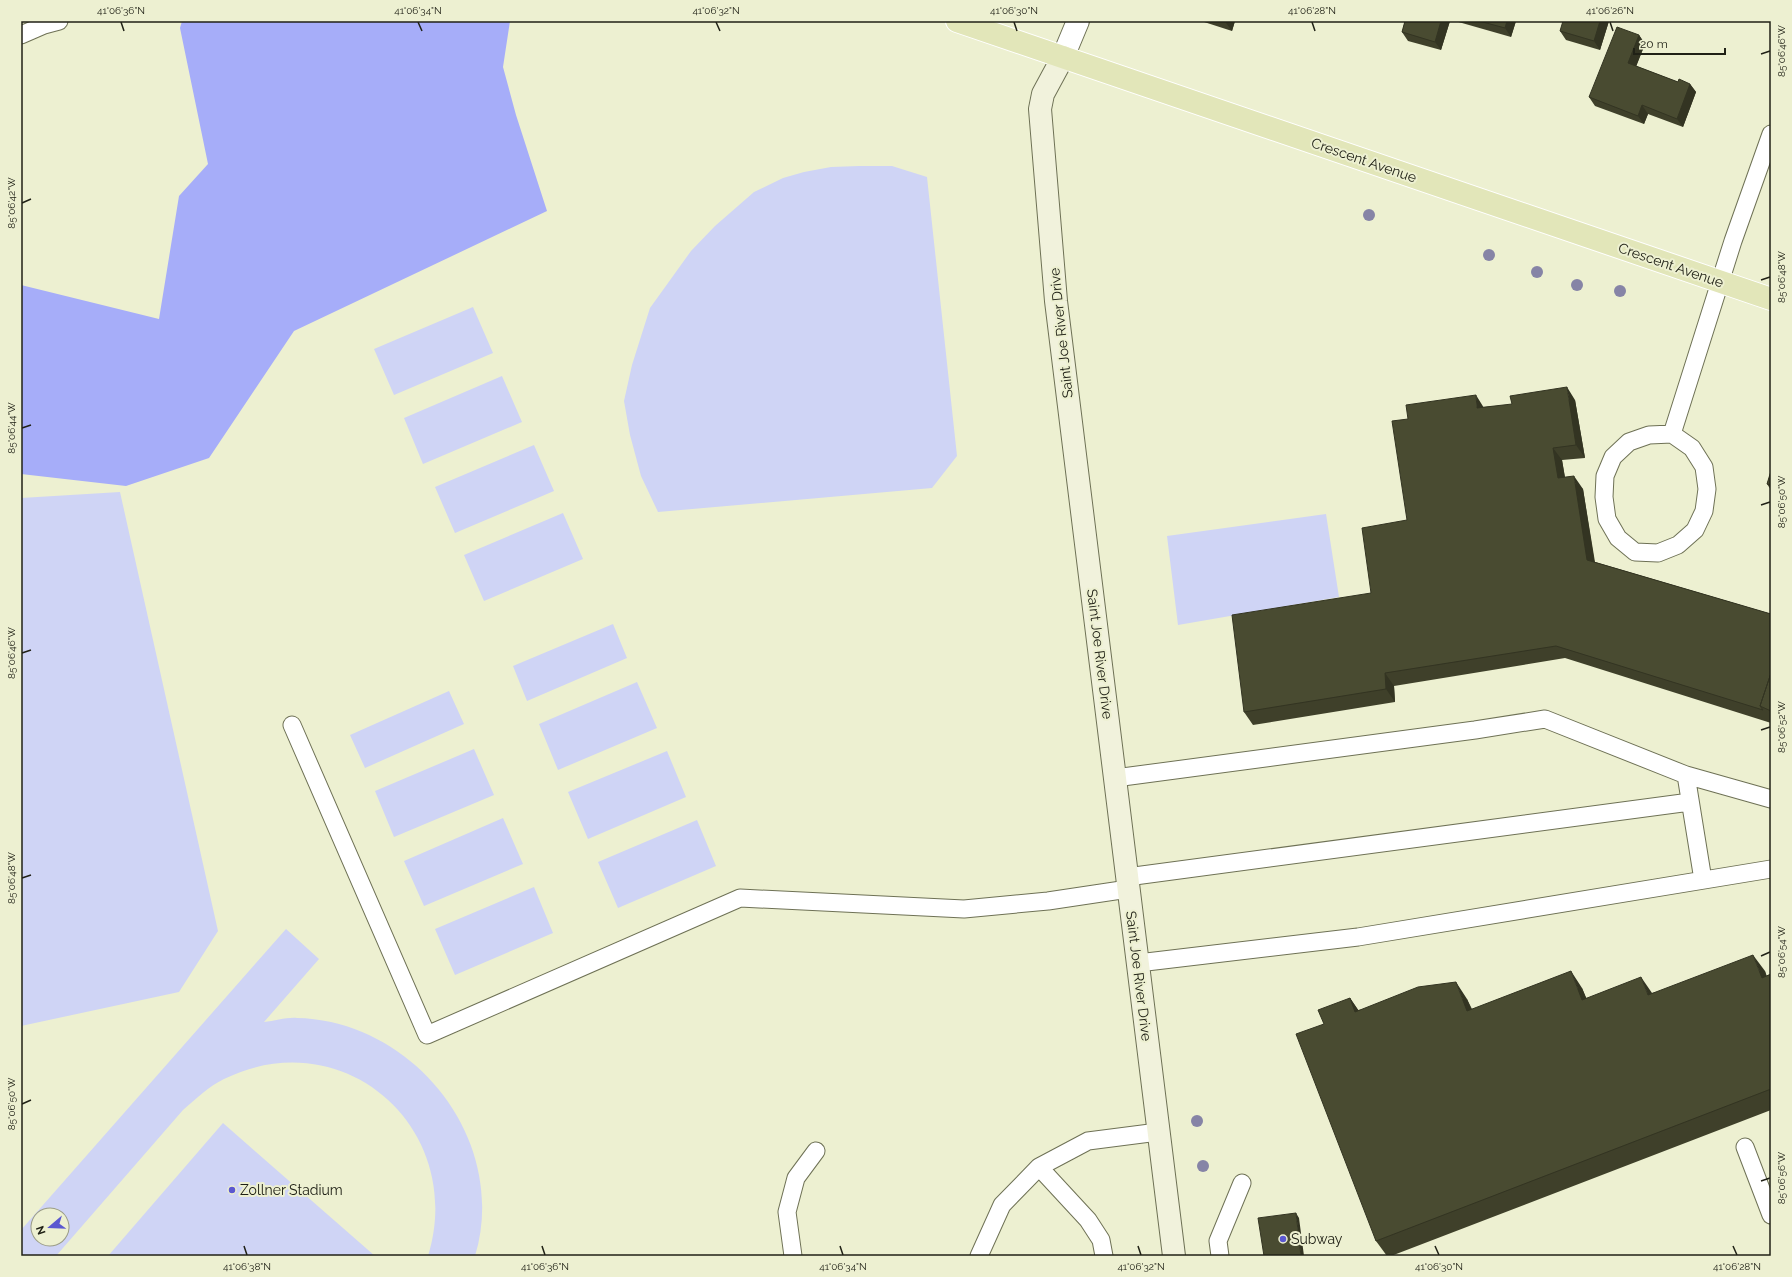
<svg xmlns="http://www.w3.org/2000/svg" width="1792" height="1277" font-family="Raleway,sans-serif">
	<style>
		.green { fill: #cfd4f5; fill-rule: evenodd }
		.forest { fill: #a6adf9 }
		.lines { fill: none; stroke-linecap: round; stroke-linejoin: round }
		.lane-casing { stroke: #6e7155; stroke-width: 19 }
		.street-casing { stroke: #6e7155; stroke-width: 24 }
		.secondary-casing { stroke: #6e7155; stroke-width: 24 }
		.primary-casing { stroke: #fff; stroke-width: 24 }
		.lane { stroke: #fff; stroke-width: 17 }
		.street { stroke: #fff; stroke-width: 22 }
		.secondary { stroke: #f1f2dc; stroke-width: 22 }
		.primary { stroke: #e2e6b9; stroke-width: 22 }
		.tree { fill: #8684a6 }
		.wall { fill: #3f402a }
		.shaded-wall { fill: #333422 }
		.building { fill: #494b31; stroke: #333422 }
		.ticks { fill: none; stroke: #202116; stroke-width: 1.5 }
		.poi-dot { fill: #5b58d0; stroke: #edf0d1; stroke-width: 1.5 }
		.labels { text-anchor: middle; stroke-width: 4; stroke-linejoin: round; paint-order: stroke }
		.street-label { font-size: 14px; fill: #202116; stroke: #edf0d1 }
		.poi-label { font-size: 14px; fill: #202116; stroke: #edf0d1; text-anchor: start }
		.neatline { fill: none; stroke: #202116; stroke-width: 1.5 }
		.ticks-label { font-size: 10px; text-anchor: middle; fill: #202116 }
	</style>
	<rect width="100%" height="100%" fill="#edf0d1"/>
	<path class="green" d="M859,166H892L927,177L957,456L932,488L658,512L641,476L630,435L624,401L632,365L650,308L691,251L715,226L754,192L783,178L804,172L831,167Z
		M473,307L493,353L394,395L374,349Z
		M502,376L522,422L423,464L404,418Z
		M534,445L554,491L455,533L435,487Z
		M120,492L218,931L179,992L21,1026V498Z
		M563,513L583,559L484,601L464,555Z
		M1326,514L1339,597L1178,625L1167,536Z
		M613,624L627,658L527,701L513,666Z
		M637,682L657,728L558,770L539,724Z
		M449,691L464,724L365,768L350,735Z
		M474,749L494,795L394,837L375,791Z
		M667,751L686,797L588,839L568,792Z
		M503,818L523,864L424,906L404,861Z
		M697,820L716,866L618,908L598,862Z
		M534,887L553,933L455,975L435,929Z
		M286,929L319,959L264,1022C275,1021 287,1017 297,1018C308,1018 320,1020 331,1022C433,1045 506,1153 475,1256H428C467,1129 344,1020 224,1079C209,1086 196,1099 183,1110L56,1256H21V1230ZM38,1215H62V1239H38Z
		M223,1123L375,1256H108Z"/>
	<path class="forest" d="M182,21H510L503,67L516,115L547,211L294,331L209,458L126,486L21,474V285L159,319L179,196L208,164L180,28Z"/>
	<g class="lines">
		<g class="lane-casing">
			<path id="lane" d="M21,35L44,25L59,21
				M1672,434L1692,448L1704,467L1707,489L1704,511L1695,530L1678,545L1658,553L1635,552L1618,538L1607,519L1604,497L1605,476L1613,457L1629,442L1649,435L1672,434L1733,241L1771,134
				M292,725L427,1035L740,898L964,909L1048,901L1128,889
				M1686,775L1771,799
				M1115,778L1475,730L1545,719L1686,775L1703,880
				M1127,877L1690,802
				M1138,963L1358,937L1771,869
				M1745,1147L1771,1215
				M1039,1167L1088,1220L1101,1240L1104,1256
				M793,1256L787,1212L796,1178L816,1151
				M979,1256L1002,1205L1039,1167L1088,1141L1158,1132
				M1220,1256L1218,1241L1242,1183"/>
		</g>
		<g class="street-casing">
			<path id="street" d="M1063,57L1078,21"/>
		</g>
		<g class="secondary-casing">
			<path id="secondary" d="M1063,57L1043,94L1040,109L1056,301L1174,1256"/>
		</g>
		<g class="primary-casing">
			<path id="primary" d="M957,21L1771,299"/>
		</g>
		<use href="#lane" class="lane"/>
		<use href="#street" class="street"/>
		<use href="#secondary" class="secondary"/>
		<use href="#primary" class="primary"/>
	</g>
	<g class="tree">
		<circle cx="1369" cy="215" r="6"/>
		<circle cx="1489" cy="255" r="6"/>
		<circle cx="1537" cy="272" r="6"/>
		<circle cx="1577" cy="285" r="6"/>
		<circle cx="1620" cy="291" r="6"/>
		<circle cx="1197" cy="1121" r="6"/>
		<circle cx="1203" cy="1166" r="6"/>
	</g>
	<path class="wall" d="M1201,21H1235L1232,31Z
		M1405,21H1450L1441,50L1408,41L1402,32Z
		M1455,21H1516L1511,37Z
		M1609,21L1600,50L1566,40L1560,31Z
		M1639,35L1645,44L1636,66L1678,82L1690,84L1696,92L1683,127L1648,114L1644,124L1595,106L1589,97Z
		M1575,400L1585,458L1562,460L1565,477L1583,489L1595,562L1771,614V723L1565,658L1394,686L1395,702L1253,725L1244,712L1371,593L1407,520L1484,407Z
		M1771,471V490L1767,484Z
		M1765,971L1766,976L1771,974V1110L1391,1256H1387L1376,1241L1324,1024L1350,998L1358,1010L1467,999L1472,1009L1582,988L1586,998L1652,993Z"/>
	<path class="shaded-wall" d="M1227,21H1235L1232,31L1226,23Z
		M1441,21H1450L1441,50L1435,42Z
		M1507,21H1516L1511,37L1505,28Z
		M1600,21H1609L1600,50L1594,41Z
		M1639,35L1645,44L1634,72L1628,63Z
		M1690,84L1696,92L1683,127L1677,119Z
		M1642,105L1648,114L1644,124L1638,116Z
		M1567,387L1575,400L1585,458L1576,445Z
		M1476,395L1484,408H1477Z
		M1553,448L1562,460L1567,491L1558,478Z
		M1574,476L1583,489L1596,572L1587,560Z
		M1385,673L1394,686L1395,702L1386,689Z
		M1753,955L1765,971L1771,988L1762,978Z
		M1571,971L1582,988L1594,1016L1582,1000Z
		M1641,977L1652,993L1648,995Z
		M1456,982L1467,999L1479,1028L1467,1011Z
		M1350,998L1361,1014L1355,1012Z
		M1296,1213L1299,1218L1304,1256H1301Z"/>
	<path class="building" d="M1405,21H1441L1435,42L1402,32Z
		M1479,21H1507L1505,28Z
		M1563,21H1600L1594,41L1560,31Z
		M1617,27L1639,35L1628,63L1678,82L1679,79L1690,84L1677,119L1642,105L1638,116L1589,97Z
		M1567,387L1576,445L1553,448L1558,478L1574,476L1587,560L1771,614V673L1760,706L1763,710L1556,646L1385,673L1386,689L1244,712L1232,615L1371,593L1362,528L1407,520L1392,421L1408,419L1406,405L1476,395L1477,408L1512,404L1510,396Z
		M1771,471V485L1767,484Z
		M1771,673V711L1760,706Z
		M1753,955L1762,978L1771,974V1089L1376,1241L1296,1034L1324,1024L1318,1010L1350,998L1355,1012L1418,987L1456,982L1467,1011L1571,971L1582,1000L1641,977L1648,995Z
		M1296,1213L1301,1256H1264L1258,1218Z"/>
	<path class="ticks" d="M121,22L124,31M418,22L422,31M716,22L720,31M1014,22L1017,31M1312,22L1315,31M1610,22L1613,31M1761,54L1770,51M22,203L31,199M1761,280L1770,277M22,428L31,425M1761,505L1770,502M22,653L31,650M1761,730L1770,727M22,878L31,875M1761,956L1770,952M22,1104L31,1100M1761,1181L1770,1178M244,1246L247,1255M542,1246L545,1255M840,1246L843,1255M1138,1246L1141,1255M1435,1246L1439,1255M1733,1246L1737,1255"/>
	<g class="poi-dot">
		<circle cx="232" cy="1190" r="4"/>
		<circle cx="1283" cy="1239" r="4"/>
	</g>
	<g class="labels">
		<g class="street-label">
			<text transform="translate(1364 160) rotate(19)" y="5">Crescent Avenue</text>
			<text transform="translate(1671 265) rotate(19)" y="5">Crescent Avenue</text>
			<text transform="translate(1061 333) rotate(-96)" y="5">Saint Joe River Drive</text>
			<text transform="translate(1100 654) rotate(83)" y="5">Saint Joe River Drive</text>
			<text transform="translate(1139 976) rotate(83)" y="5">Saint Joe River Drive</text>
		</g>
		<g class="poi-label">
			<text x="240" y="1195">Zollner Stadium</text>
			<text x="1291" y="1244">Subway</text>
		</g>
	</g>
	<rect width="1792" height="1277" fill="none" stroke="#edf0d1" stroke-width="44"/>
	<g transform="translate(50 1227) rotate(251)"><circle r="19" fill="#edf0d1" stroke="#9b9d86"/>
	<path d="M0-3L7 15L0 10L-7 15Z" fill="#5b58d0"/>
	<text y="-6" font-size="11" font-weight="bold" text-anchor="middle" fill="#202116">N</text>
	</g>
	<path d="M1634 48v6h91v-6" fill="none" stroke="#202116" stroke-width="2"/>
	<text x="1640" y="48" font-size="12" fill="#202116" stroke="#edf0d1" stroke-width="3" paint-order="stroke">20 m</text>
	<rect x="22" y="22" width="1748" height="1233" class="neatline"/>
	<g class="ticks-label">
		<text x="121" y="14">41°06'36"N</text>
		<text x="418" y="14">41°06'34"N</text>
		<text x="716" y="14">41°06'32"N</text>
		<text x="1014" y="14">41°06'30"N</text>
		<text x="1312" y="14">41°06'28"N</text>
		<text x="1610" y="14">41°06'26"N</text>
		<text transform="translate(1781 51) rotate(-90)" y="4">85°06'46"W</text>
		<text transform="translate(11 203) rotate(-90)" y="4">85°06'42"W</text>
		<text transform="translate(1781 277) rotate(-90)" y="4">85°06'48"W</text>
		<text transform="translate(11 428) rotate(-90)" y="4">85°06'44"W</text>
		<text transform="translate(1781 502) rotate(-90)" y="4">85°06'50"W</text>
		<text transform="translate(11 653) rotate(-90)" y="4">85°06'46"W</text>
		<text transform="translate(1781 727) rotate(-90)" y="4">85°06'52"W</text>
		<text transform="translate(11 878) rotate(-90)" y="4">85°06'48"W</text>
		<text transform="translate(1781 952) rotate(-90)" y="4">85°06'54"W</text>
		<text transform="translate(11 1104) rotate(-90)" y="4">85°06'50"W</text>
		<text transform="translate(1781 1178) rotate(-90)" y="4">85°06'56"W</text>
		<text x="247" y="1270">41°06'38"N</text>
		<text x="545" y="1270">41°06'36"N</text>
		<text x="843" y="1270">41°06'34"N</text>
		<text x="1141" y="1270">41°06'32"N</text>
		<text x="1439" y="1270">41°06'30"N</text>
		<text x="1737" y="1270">41°06'28"N</text>
	</g>
</svg>
